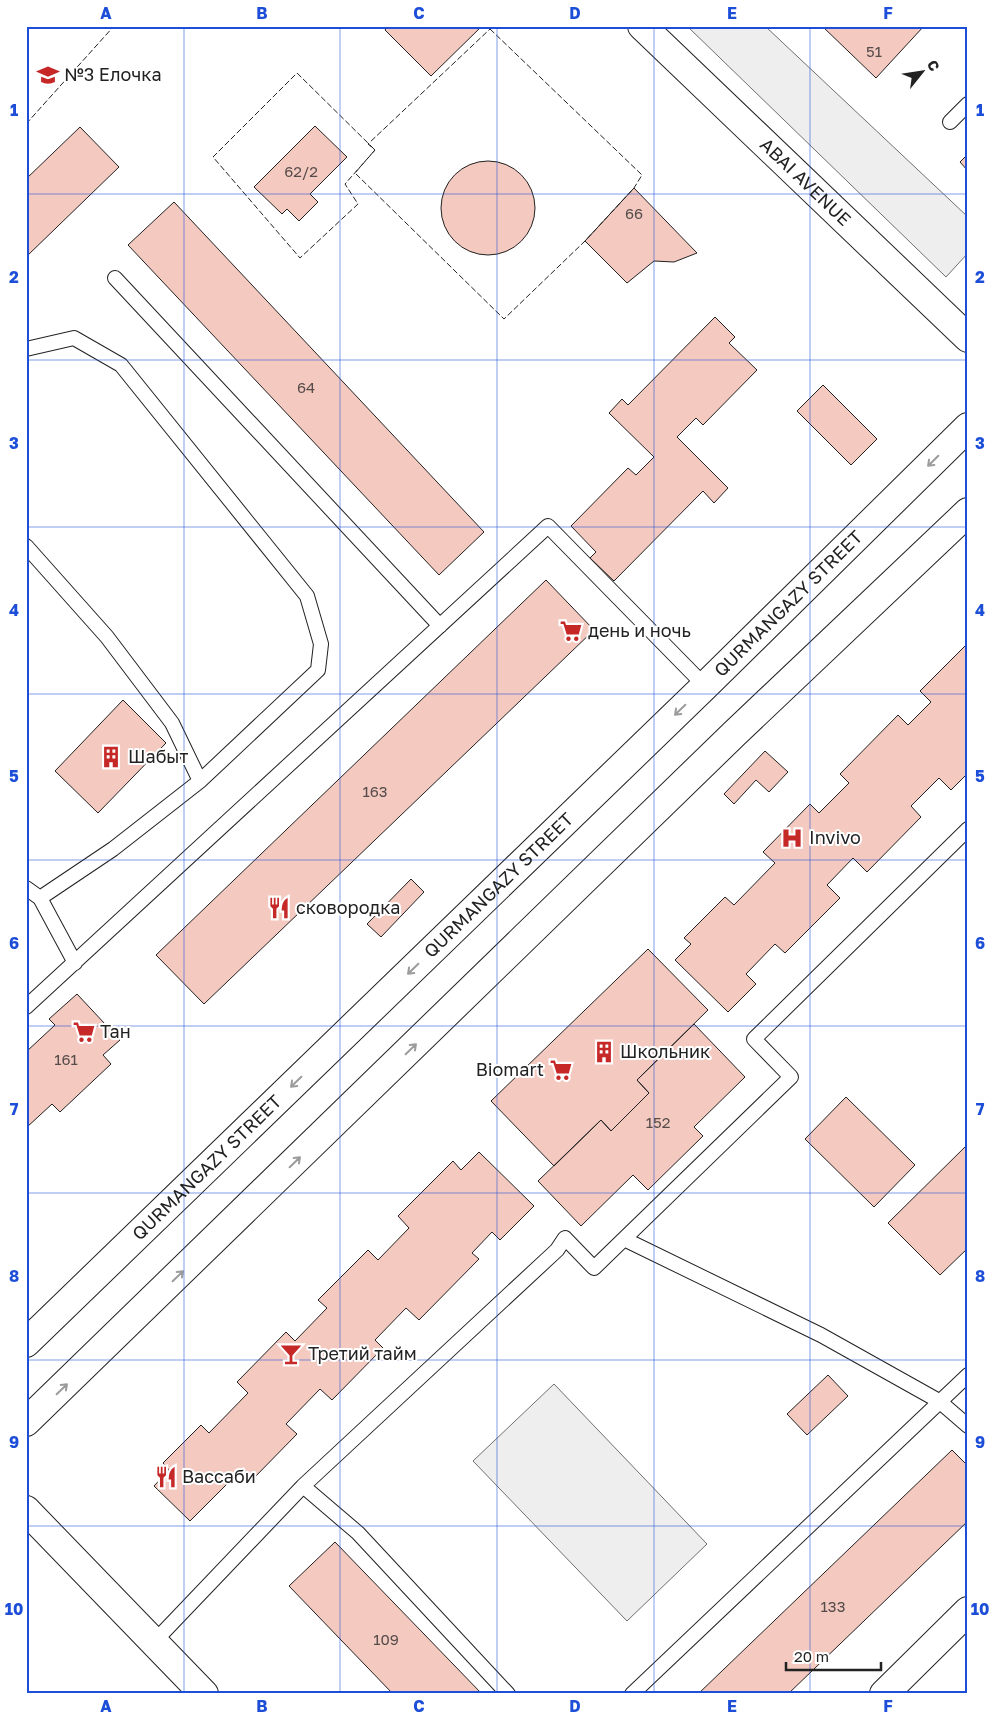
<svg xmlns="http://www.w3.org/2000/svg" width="994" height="1720" font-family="'Golos Text',sans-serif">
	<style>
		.green { fill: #eee; stroke: #6f6f6f }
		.building { fill: #f3c9c0; stroke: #222 }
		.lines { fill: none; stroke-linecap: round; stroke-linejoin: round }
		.service-casing { stroke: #222; stroke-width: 16 }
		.minor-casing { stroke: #222; stroke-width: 30 }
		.tertiary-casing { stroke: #222; stroke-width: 30 }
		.secondary-casing { stroke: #222; stroke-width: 30 }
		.service { stroke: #fff; stroke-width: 14 }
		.minor { stroke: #fff; stroke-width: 28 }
		.tertiary { stroke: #fff; stroke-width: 28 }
		.secondary { stroke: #fff; stroke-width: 28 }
		.fence { stroke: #222; stroke-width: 1; stroke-dasharray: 6 2.5; stroke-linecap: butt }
		.oneway { stroke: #9c9c9c }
		.grid { fill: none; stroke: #1d4ed8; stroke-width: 1; stroke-opacity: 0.55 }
		.labels { text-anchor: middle; stroke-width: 4; stroke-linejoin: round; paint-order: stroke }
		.number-label { font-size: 15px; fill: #564c4a }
		.poi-label { font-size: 18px; fill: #222; stroke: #fff; text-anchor: start }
		.street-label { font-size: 18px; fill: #222; stroke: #fff }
		.neatline { fill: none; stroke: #1d4ed8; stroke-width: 2 }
		.grid-label { font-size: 16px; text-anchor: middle; font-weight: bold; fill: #1d4ed8 }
	</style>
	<rect width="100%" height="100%" fill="#fff"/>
	<path class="green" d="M687,26H765L968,217V253L946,277Z
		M554,1384L707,1544L627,1621L473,1461Z"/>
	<path class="building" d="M388,26H482L431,76L385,30Z
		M822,26H924L876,78Z
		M315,126L347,157L310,194L318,202L299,221L287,209L282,214L254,187Z
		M80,127L119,167L26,257V179Z
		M968,154V171L960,162Z
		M441 208a47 47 0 1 1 94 0a47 47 0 1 1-94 0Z
		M634,188L697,253L674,262L654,261L627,283L585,241Z
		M174,202L484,532L439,575L128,245Z
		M715,317L735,337L729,343L757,370L703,425L696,418L677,437L728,488L714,503L703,491L614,581L590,558L596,552L571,526L628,468L636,475L654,457L609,413L622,399L628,405Z
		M823,385L877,439L851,465L797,411Z
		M546,580L594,630L204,1004L156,955Z
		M968,643V773L951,790L939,778L911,806L921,817L867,872L853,858L827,885L840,898L785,953L775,944L746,974L756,984L728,1012L675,960L691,944L684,938L725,897L734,905L775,863L763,852L810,804L819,813L849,783L840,774L898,715L908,725L931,702L920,691Z
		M123,700L166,743L98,813L55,771Z
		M765,751L788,772L769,792L756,780L734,804L724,794Z
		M411,879L424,892L381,937L367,924Z
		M648,949L708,1010L637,1080L649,1093L611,1131L601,1120L554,1166L491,1101Z
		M77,994L120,1040L103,1055L111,1064L60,1112L52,1104L26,1128V1052L55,1025L49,1019Z
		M694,1024L745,1077L694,1127L703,1136L648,1190L633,1175L581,1226L538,1181L601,1120L611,1131L649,1093L637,1080Z
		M846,1097L915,1165L874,1207L805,1139Z
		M968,1144V1248L940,1275L888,1223Z
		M479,1152L534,1206L500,1240L492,1232L472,1253L479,1259L419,1320L406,1308L375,1340L383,1348L332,1400L320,1389L286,1424L297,1434L251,1481L240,1471L190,1521L154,1486L169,1470L163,1463L201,1425L209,1433L248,1393L237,1382L286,1332L295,1341L327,1308L318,1300L368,1250L378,1260L409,1228L398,1216L453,1161L461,1170Z
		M828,1375L848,1396L807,1435L787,1414Z
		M952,1450L968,1466V1521L788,1694H698Z
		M335,1542L482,1694H393L289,1586Z"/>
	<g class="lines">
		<g class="service-casing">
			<path id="service" d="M950,122L968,104
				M115,278L440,626
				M26,349L74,338L121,365L307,596L321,644L318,670L200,781L113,849L40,898L75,963
				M26,546L107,637L172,723L200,781
				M26,888L40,898
				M26,1007L548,526L705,686
				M624,1239L821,1335L939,1401L968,1426
				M303,1486L557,1250L565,1238L594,1268L791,1077L754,1039L968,829
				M154,1642L303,1486L358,1533L508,1694
				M632,1694L968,1375"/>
		</g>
		<g class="minor-casing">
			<path id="minor" d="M884,1694L968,1611"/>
		</g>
		<g class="tertiary-casing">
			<g id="tertiary">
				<path id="s1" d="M26,1343L705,686L968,427"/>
				<path d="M26,1422L734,734L968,512"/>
				<path d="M26,1510L204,1694"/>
			</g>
		</g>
		<g class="secondary-casing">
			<g id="secondary">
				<path id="s2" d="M642,26L968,338"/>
			</g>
		</g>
		<use href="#service" class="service"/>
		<use href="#minor" class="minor"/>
		<use href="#tertiary" class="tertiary"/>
		<use href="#secondary" class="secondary"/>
		<path class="fence" d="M490,29L642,175L634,188L585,241L504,319L355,173L375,150L368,144Z
			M297,73L375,150L345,184L358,204L300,258L213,157Z
			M26,124L114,26"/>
	</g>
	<defs><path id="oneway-shaft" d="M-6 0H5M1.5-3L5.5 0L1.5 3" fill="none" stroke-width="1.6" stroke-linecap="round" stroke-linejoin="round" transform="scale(1.25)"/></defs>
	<g class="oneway">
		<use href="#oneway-shaft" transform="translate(933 461) rotate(135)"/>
		<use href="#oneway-shaft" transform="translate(680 710) rotate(136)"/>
		<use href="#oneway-shaft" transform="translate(413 969) rotate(136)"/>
		<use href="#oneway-shaft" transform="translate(411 1049) rotate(-44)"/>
		<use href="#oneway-shaft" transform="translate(296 1082) rotate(136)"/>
		<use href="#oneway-shaft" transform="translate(295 1162) rotate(-44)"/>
		<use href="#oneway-shaft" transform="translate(178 1276) rotate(-44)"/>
		<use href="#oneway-shaft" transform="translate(62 1389) rotate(-44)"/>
	</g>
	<path class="grid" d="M184,26V1694M340,26V1694M497,26V1694M654,26V1694M810,26V1694M26,194H968M26,360H968M26,527H968M26,694H968M26,860H968M26,1026H968M26,1193H968M26,1360H968M26,1526H968"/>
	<defs>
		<g id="school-bare" transform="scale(1.725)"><path d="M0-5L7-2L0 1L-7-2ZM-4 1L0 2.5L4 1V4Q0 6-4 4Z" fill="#c62828" stroke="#fff" stroke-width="2.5" paint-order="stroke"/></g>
		<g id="supermarket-bare" transform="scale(1.725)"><path d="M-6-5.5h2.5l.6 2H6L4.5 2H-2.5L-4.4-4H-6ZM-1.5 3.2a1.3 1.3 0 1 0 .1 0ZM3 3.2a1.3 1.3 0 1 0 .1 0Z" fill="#c62828" stroke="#fff" stroke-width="2.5" paint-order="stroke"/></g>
		<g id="building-bare" transform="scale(1.725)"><path d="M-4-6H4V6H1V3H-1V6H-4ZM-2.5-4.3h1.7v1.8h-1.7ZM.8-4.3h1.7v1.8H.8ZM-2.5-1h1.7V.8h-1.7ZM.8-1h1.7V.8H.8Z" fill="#c62828" stroke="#fff" stroke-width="2.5" paint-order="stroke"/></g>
		<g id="hospital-bare" transform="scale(1.725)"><path d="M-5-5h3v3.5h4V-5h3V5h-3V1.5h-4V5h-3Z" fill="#c62828" stroke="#fff" stroke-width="2.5" paint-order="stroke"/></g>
		<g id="restaurant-bare" transform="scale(1.725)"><path d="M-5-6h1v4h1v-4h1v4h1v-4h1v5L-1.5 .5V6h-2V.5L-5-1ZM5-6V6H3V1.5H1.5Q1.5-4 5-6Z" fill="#c62828" stroke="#fff" stroke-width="2.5" paint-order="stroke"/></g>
		<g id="bar-bare" transform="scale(1.725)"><path d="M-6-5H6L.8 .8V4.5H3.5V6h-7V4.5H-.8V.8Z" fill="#c62828" stroke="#fff" stroke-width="2.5" paint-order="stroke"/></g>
	</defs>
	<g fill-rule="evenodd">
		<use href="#school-bare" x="48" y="75"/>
		<use href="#supermarket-bare" x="571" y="631"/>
		<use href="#building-bare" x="111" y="757"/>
		<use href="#hospital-bare" x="792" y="838"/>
		<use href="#restaurant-bare" x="279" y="908"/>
		<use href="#supermarket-bare" x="84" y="1032"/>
		<use href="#building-bare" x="604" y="1052"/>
		<use href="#supermarket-bare" x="561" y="1070"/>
		<use href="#bar-bare" x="291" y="1354"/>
		<use href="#restaurant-bare" x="166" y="1477"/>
	</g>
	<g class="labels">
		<g class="number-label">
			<text x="874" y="57">51</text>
			<text x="301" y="177">62/2</text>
			<text x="634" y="219">66</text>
			<text x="306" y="393">64</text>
			<text x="375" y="797">163</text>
			<text x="66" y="1065">161</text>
			<text x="658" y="1128">152</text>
			<text x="833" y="1612">133</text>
			<text x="386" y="1645">109</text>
		</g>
		<g class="poi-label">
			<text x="64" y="81">№3 Елочка</text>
			<text x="588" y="637">день и ночь</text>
			<text x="128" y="763">Шабыт</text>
			<text x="809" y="844">Invivo</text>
			<text x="296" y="914">сковородка</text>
			<text x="100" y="1038">Тан</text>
			<text x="620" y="1058">Школьник</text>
			<text x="544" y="1076" text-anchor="end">Biomart</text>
			<text x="308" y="1360">Третий тайм</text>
			<text x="182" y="1483">Вассаби</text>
		</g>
		<g class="street-label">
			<text dy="6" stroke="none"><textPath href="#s2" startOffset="226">ABAI AVENUE</textPath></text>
			<text dy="6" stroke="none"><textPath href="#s1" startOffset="1062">QURMANGAZY STREET</textPath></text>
			<text dy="6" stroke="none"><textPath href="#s1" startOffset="658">QURMANGAZY STREET</textPath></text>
			<text dy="6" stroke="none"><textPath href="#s1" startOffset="252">QURMANGAZY STREET</textPath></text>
		</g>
	</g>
	<rect width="994" height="1720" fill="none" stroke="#ffffff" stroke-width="55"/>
	<g transform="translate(922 72) rotate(60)" stroke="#ffffff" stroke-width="4" paint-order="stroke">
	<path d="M0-4L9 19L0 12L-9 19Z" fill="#222222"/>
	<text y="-8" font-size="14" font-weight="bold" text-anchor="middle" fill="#222222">С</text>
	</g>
	<path d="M786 1662v8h95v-8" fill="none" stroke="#222222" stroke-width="2.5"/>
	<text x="794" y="1662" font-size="15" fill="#222222" stroke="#ffffff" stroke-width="4" paint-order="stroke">20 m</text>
	<rect x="28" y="28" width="938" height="1664" class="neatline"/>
	<g class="grid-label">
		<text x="106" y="19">A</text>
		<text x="262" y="19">B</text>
		<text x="419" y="19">C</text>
		<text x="575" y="19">D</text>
		<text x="732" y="19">E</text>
		<text x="888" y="19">F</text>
		<text x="14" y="116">1</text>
		<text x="980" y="116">1</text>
		<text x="14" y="283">2</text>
		<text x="980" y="283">2</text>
		<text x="14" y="449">3</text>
		<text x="980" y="449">3</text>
		<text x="14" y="616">4</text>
		<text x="980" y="616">4</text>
		<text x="14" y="782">5</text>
		<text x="980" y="782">5</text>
		<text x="14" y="949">6</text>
		<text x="980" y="949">6</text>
		<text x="14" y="1115">7</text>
		<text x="980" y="1115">7</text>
		<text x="14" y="1282">8</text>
		<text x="980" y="1282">8</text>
		<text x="14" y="1448">9</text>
		<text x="980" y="1448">9</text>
		<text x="14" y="1615">10</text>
		<text x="980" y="1615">10</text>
		<text x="106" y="1712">A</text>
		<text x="262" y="1712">B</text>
		<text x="419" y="1712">C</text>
		<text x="575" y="1712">D</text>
		<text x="732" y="1712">E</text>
		<text x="888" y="1712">F</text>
	</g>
</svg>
